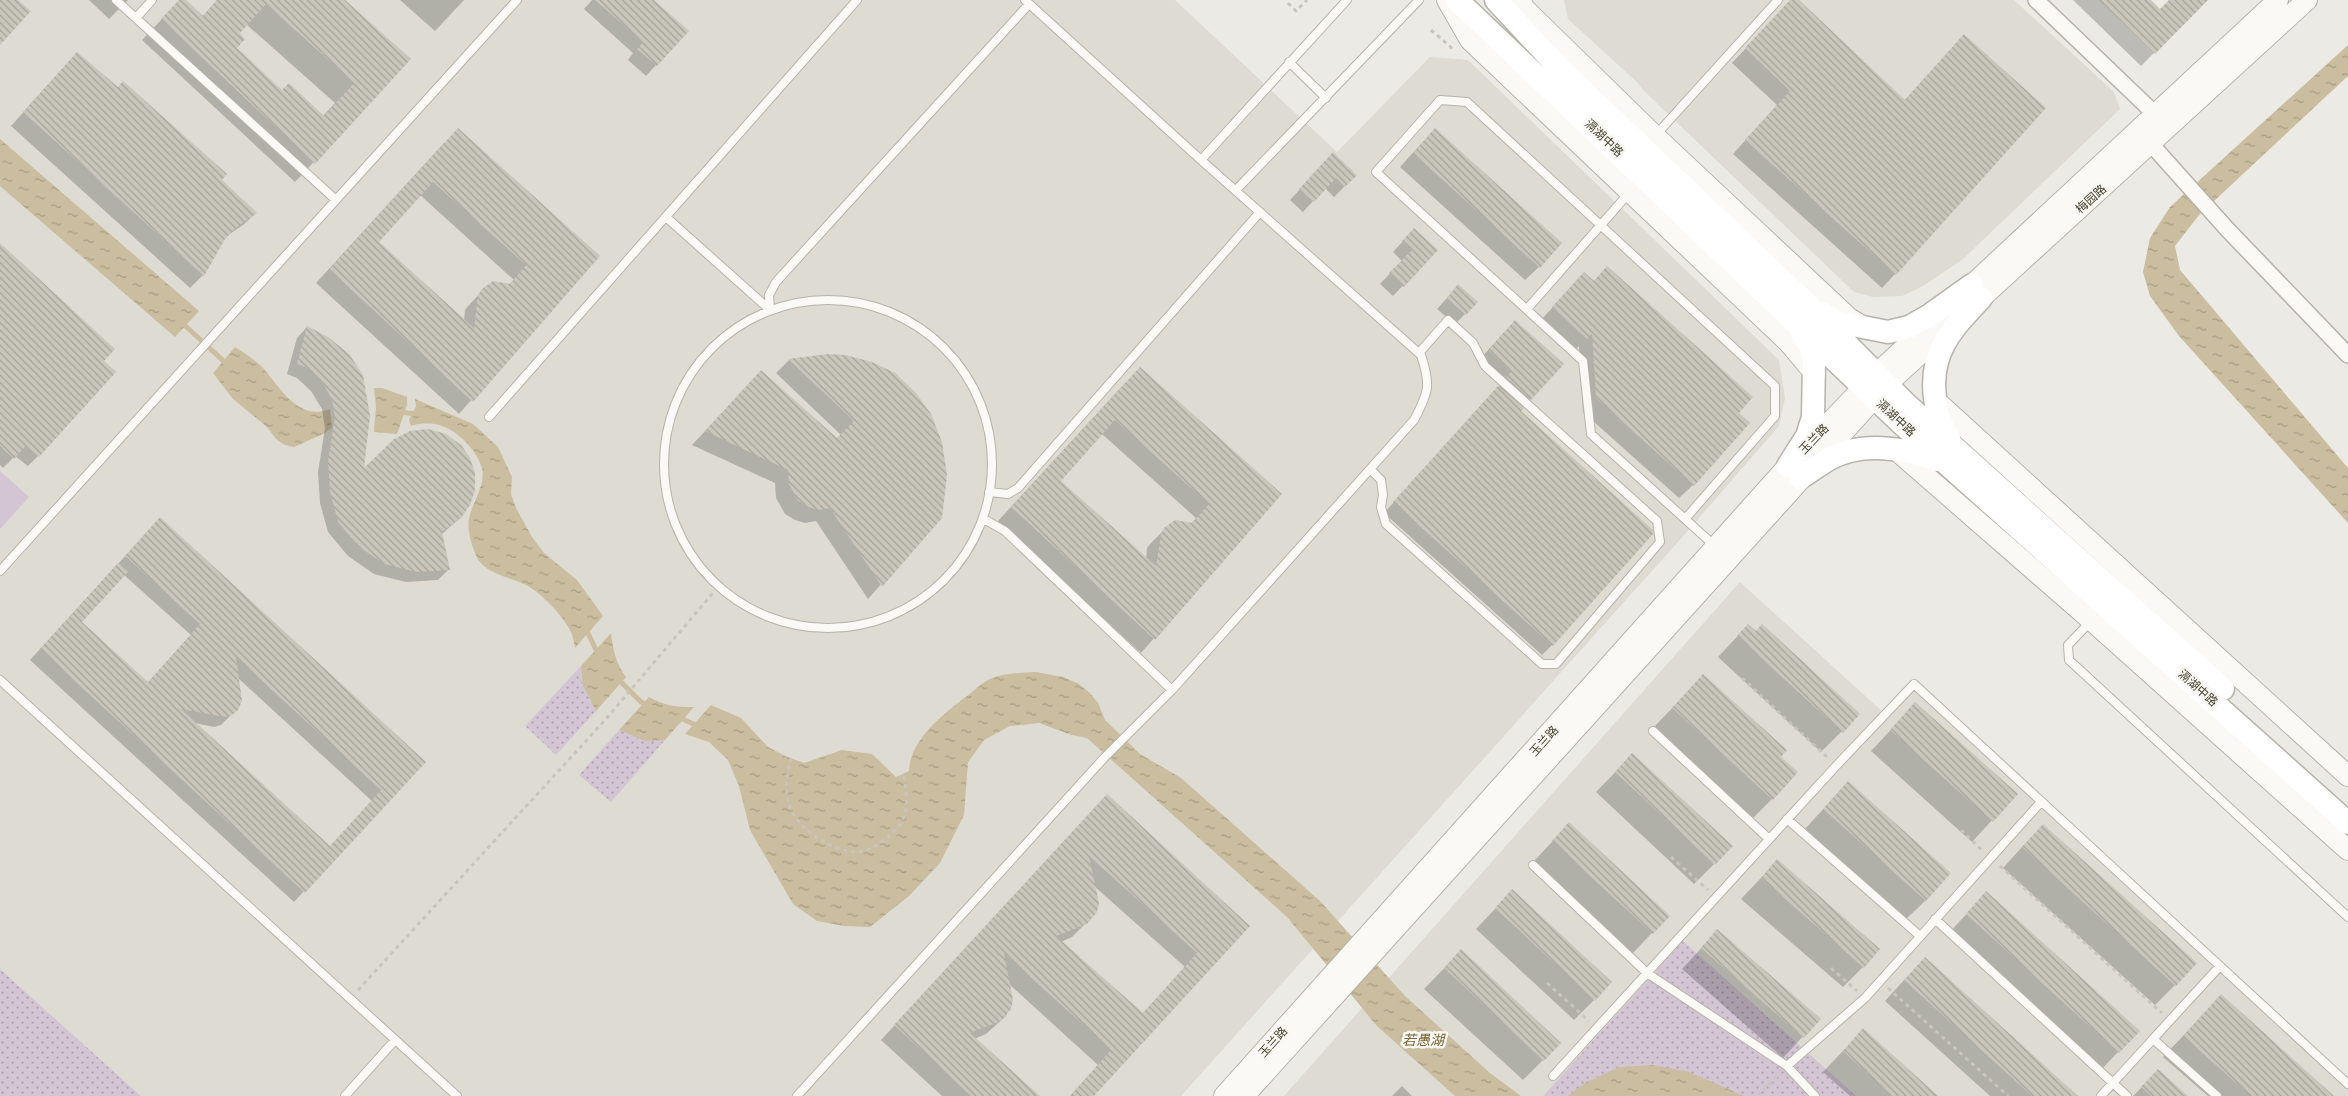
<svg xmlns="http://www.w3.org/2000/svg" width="2348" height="1096" font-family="Arial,'Noto Sans SC',sans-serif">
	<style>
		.built { fill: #dddbd2 }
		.grass { fill: url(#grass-dots) }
		.pitch { fill: #d4c5d5 }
		.water { fill: url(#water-ripples) }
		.shadow { fill: #0003; fill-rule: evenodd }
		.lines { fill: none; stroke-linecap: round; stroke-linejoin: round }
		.stream { stroke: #cbbd9f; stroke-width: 5 }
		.building { fill: url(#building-back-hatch); fill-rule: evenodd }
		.service-casing { stroke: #b6b3a9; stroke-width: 10 }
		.minor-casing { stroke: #b6b3a9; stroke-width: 18 }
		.tertiary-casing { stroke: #b6b3a9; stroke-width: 22 }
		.secondary-casing { stroke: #b6b3a9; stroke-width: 25 }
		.path { stroke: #c7c5bd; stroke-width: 3; stroke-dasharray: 4 4; stroke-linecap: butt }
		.service { stroke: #faf9f6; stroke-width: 8 }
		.minor { stroke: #faf9f6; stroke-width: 15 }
		.tertiary { stroke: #faf9f6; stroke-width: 20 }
		.secondary { stroke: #fff; stroke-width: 22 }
		.labels { text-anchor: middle; stroke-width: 5; stroke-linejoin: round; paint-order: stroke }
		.street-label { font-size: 12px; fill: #443f2b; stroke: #f9f7f3 }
		.water-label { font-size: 14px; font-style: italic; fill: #786535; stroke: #f9f7f3 }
	</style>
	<defs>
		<pattern id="grass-dots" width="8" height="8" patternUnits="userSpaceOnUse" patternTransform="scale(1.25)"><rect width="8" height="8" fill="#d4c5d5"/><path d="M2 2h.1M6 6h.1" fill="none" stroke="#aea1ad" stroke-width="1.8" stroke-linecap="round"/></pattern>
		<pattern id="water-ripples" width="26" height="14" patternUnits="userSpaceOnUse" patternTransform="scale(1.25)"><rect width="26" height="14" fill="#cbbd9f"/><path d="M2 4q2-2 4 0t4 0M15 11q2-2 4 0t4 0" fill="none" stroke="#a69b82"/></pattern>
		<pattern id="building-back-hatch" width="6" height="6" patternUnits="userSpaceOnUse" patternTransform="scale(1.25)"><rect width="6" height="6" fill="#c9c6bb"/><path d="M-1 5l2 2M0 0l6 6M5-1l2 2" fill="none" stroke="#a5a298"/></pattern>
	</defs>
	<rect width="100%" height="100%" fill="#ebeae4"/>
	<path class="built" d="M0,0H1175L1337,152L1430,57L1468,60L1779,360L1785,398L1779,426L1686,533L1181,1096H141L0,969Z
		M1564,0H2014L2114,92L2120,109L1963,259L1923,286L1902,296L1873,297L1854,292L1643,90L1638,83L1568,19Z
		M1740,582L1884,713L1913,682L2348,1080V1096H1284Z"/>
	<path class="grass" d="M581,666L583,686L596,711L556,755L525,726Z
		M619,730L645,741L665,740L611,802L579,775Z
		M1683,941L1856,1096H1543Z
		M0,969L141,1096H0Z"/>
	<path class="pitch" d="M0,471L29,497L0,529Z"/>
	<path class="water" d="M2348,45V76L2199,215L2175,246L2180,270L2348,468V523L2179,336L2150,296L2143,272L2150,238L2170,207Z
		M0,139L199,311L175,337L0,186Z
		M235,347C244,353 254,359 261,366C280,386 297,422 330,409L332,428L325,433L294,447L285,445L277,440L267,427L233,399L213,373Z
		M374,388H382L407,397V405L397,434L374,432L376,407Z
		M415,399L473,424L498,447L512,477L511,494L516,508L532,537L544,553L577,580L603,616L575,648C574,642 573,635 570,630C562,615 543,595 528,586C510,576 483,575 475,553C471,543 467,529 469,519C472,502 486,486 482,468C480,461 475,453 471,448C455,429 436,418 411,426L409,420L416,406Z
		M611,633C613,650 616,664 626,677L596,711L583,686L581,666Z
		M1035,672L1063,677L1079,684L1090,693L1098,703L1105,720L1140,754L1181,778L1320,901L1405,996L1490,1073L1521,1096H1455L1377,1026L1287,917L1087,738L1072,735L1039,723L1010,726L984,740L968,762L964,815L940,863L909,896L870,927L844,926L817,921L793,904L750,830L739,786L728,760L709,742L685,734L711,705L741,718L768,747L785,756L804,763L842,750L872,754L896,777L909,771C910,738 947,711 971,693C977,688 983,682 990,679C1004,673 1020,673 1035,672Z
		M649,697C664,706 677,707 694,707L665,740L645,741L619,730Z
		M1653,1065L1689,1072L1744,1096H1568L1585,1083L1619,1067Z"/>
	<path class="shadow" d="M89,0H128L109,19Z
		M180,0H184L202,17L217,0H344L410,59L295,182L142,40ZM246,24L335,103L323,116L282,92L235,48L238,33Z
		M400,0H464L435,31Z
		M592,0H653L687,31L646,76L628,60L633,53L584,9Z
		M1792,0H1797L1904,101L1950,50L1895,274L1882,288L1733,154L1777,105L1732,63Z
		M2073,0H2149L2160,11L2171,0H2206L2141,66Z
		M64,67L220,181L256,213L243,225L224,238L203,275L190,288L11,126Z
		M444,143L598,256L459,414L316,283ZM420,195L514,280L509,285L483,290L469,305L465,310L464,320L377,242Z
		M1421,144L1539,267L1525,280L1400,167Z
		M1323,164L1356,175L1334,197L1325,188L1303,212L1290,200Z
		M1404,240L1436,251L1393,296L1380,284L1402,261L1393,252Z
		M0,245L102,361L38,456L28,466L15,456L3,468L0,465Z
		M1607,267L1737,414L1693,485L1679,498L1583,412L1579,346L1573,352L1539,322L1584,274L1593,282Z
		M1458,286L1465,314L1455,324L1437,309Z
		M307,327L362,472L460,518L442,534L448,570L438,580L406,582L374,574L348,556L328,532L320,503L318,472L325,428L322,409L311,391L297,378L287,374L297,338Z
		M1505,332L1530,399L1519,412L1552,645L1542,655L1384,513L1502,383L1478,361Z
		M828,355L941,517L868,599L816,521L805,523L795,520L785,514L776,498L775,483L692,445L748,385L837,440L841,435L776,373L789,360Z
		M1126,382L1280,495L1141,653L998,521ZM1102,434L1196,518L1191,524L1165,529L1151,543L1147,548L1146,559L1059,481Z
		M150,529L424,762L294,902L30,660ZM124,575L191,635L148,683L81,622ZM238,678L372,801L330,847L195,723L214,727L221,725L237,709Z
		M1748,625L1858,715L1821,752L1718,657Z
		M1703,676L1779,757L1772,799L1752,819L1652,729Z
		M1915,704L2016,794L1972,842L1871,751Z
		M1632,755L1714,864L1694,884L1596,792Z
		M1848,782L1926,900L1905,920L1804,830Z
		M1107,795L1248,926L1092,1096H1070L1098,1065L1009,984L1012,1000L1006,1016L986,1034L974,1039L1039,1096H942L881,1040ZM1094,886L1185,967L1142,1014L1061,942L1072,937L1086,923Z
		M1569,824L1668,916L1632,954L1533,862Z
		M2023,846L2175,985L2155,1005L2003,868Z
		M1777,861L1863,967L1843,987L1741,899Z
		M1512,891L1594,1000L1574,1020L1476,929Z
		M1986,893L2138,1031L2098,1073L1947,935Z
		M1717,931L1819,1019L1783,1058L1682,969Z
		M1461,951L1543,1060L1523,1080L1424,989Z
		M1905,979L2076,1096H1990L1885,1001Z
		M2221,996L2332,1096H2208L2163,1057Z
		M1863,1030L1936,1096H1850L1823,1072Z
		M2158,1071L2186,1096H2133Z
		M1402,1086L1412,1096H1392Z"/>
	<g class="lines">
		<path class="stream" d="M181,322L228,365
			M397,412L418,414
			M585,627L599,656
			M618,679L641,702L649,706
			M678,717L700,727"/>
	</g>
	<path class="building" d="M0,0H18L31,11L0,45Z
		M179,0H186L203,16L217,0H345L411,59L315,164L161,19ZM266,4L354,83L324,116L289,83L282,90L237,48L245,39L240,33Z
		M595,0H654L689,31L657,66L637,49L643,42Z
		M1790,0H1799L1905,100L1964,34L2046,108L1896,275L1745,140L1790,91L1745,48Z
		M2099,0H2151L2160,9L2169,0H2208L2155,54Z
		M77,52L118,87L123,81L227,174L222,180L257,213L238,226L225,239L204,276L23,112Z
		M458,128L600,256L473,402L329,269ZM433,182L526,265L510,284L493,281L482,289L478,295L474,328L379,242Z
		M1435,128L1562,243L1540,268L1413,153Z
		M1333,152L1357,175L1345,187L1336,178L1314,202L1299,189Z
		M1414,228L1438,250L1404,287L1389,273L1412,250L1402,241Z
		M0,243L115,349L104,361L116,372L39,457L26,446L14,459L0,446Z
		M1607,266L1753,397L1739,413L1750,423L1694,486L1596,398L1592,334L1587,339L1552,307L1584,272L1594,281Z
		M1458,284L1478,302L1466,315L1447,298Z
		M1515,320L1564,364L1531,400L1506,377L1511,372L1488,350Z
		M307,326L328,337L349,354L363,375L370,416L364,468L394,439L410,431L428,429L446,434L461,445L470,458L475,473V490L470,505L461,518L442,532L450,570L416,572L384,564L358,546L338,522L330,492L328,461L335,417L332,399L321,380L307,368L297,364Z
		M828,354L845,355L872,362L895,373L916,393L931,414L942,442L947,475L942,518L882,587L830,508L819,510L808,507L798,501L789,484L788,470L705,431L761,370L837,438L854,421L788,359Z
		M1140,367L1282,494L1155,640L1011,507ZM1115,420L1209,504L1192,523L1175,520L1164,528L1161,534L1156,566L1061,481Z
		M1498,386L1524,408L1521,411L1653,530V534L1553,646L1393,502Z
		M160,517L426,762L305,893L40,649L118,563L128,572L82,622L148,682L200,624L125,556ZM236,657L381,790L330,846L181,709L225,717L232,715L238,710L242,701Z
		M1748,624L1756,631L1762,624L1860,714L1843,733L1737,636Z
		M1703,674L1787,750L1781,757L1798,772L1773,800L1672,708Z
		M1915,702L2018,794L1993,822L1890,730Z
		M1632,753L1733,846L1715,865L1615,772Z
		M1848,781L1951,873L1926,901L1823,809Z
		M1107,794L1250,926L1094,1096H1070L1111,1050L1004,953L1013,1000L1011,1009L1001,1021L970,1033L1040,1096H971L894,1025ZM1089,856L1197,953L1143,1013L1056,936L1087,924L1097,912L1099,903Z
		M1569,822L1670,916L1653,934L1552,841Z
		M2043,824L2197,963L2176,986L2022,847Z
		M1777,859L1880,949L1864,968L1761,878Z
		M1512,889L1612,982L1595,1001L1495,908Z
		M1986,891L2140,1031L2119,1053L1966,914Z
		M1717,929L1821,1019L1804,1038L1701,948Z
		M1461,949L1561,1043L1544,1061L1444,968Z
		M1925,957L2078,1096H2032L1904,980Z
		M2221,994L2334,1096H2251L2183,1036Z
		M1863,1028L1938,1096H1892L1843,1051Z
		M2158,1069L2188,1096H2151L2141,1087Z"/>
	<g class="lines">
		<g class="service-casing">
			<path id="service" d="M116,0L336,200
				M136,18L152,0
				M1289,62L1326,98
				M1655,136L1778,0
				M1201,160L1347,0
				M1236,190L1419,0
				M666,217L770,310
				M664 464a164 164 0 1 1 328 0a164 164 0 1 1-328 0Z
				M1527,309L1629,193
				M770,310L769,295L776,282L1029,4
				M489,417L857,0
				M1370,469L1381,480L1383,495L1381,507L1386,524L1542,664H1556L1660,542L1657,521L1485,366L1473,343L1448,320L1419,353
				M989,492L1008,494L1018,488L1260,212
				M984,519L1005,531L1172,690
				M1685,519L1775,416V386L1467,102L1440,100L1376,172L1583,361L1591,434L1716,547
				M0,571L517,0
				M2091,621L2068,645L2069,660L2348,917
				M0,680L457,1096
				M1653,731L1769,839
				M1787,819L1920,936
				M1533,865L1647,973L1787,1066L1815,1096
				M1935,919L2127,1096
				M2153,1039L2220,966
				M1787,1066L1865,998L2041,802
				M1553,1076L1836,766L1914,684L2348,1084
				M345,1096L395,1040
				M797,1096L1104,758L1172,690L1414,420C1429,392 1431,385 1421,355L1201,160L1025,0
				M2101,1096L2153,1039L2217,1096"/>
		</g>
		<g class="minor-casing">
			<path id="minor" d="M2036,0L2155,114
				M2151,144L2227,229L2348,355"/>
		</g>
		<g class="tertiary-casing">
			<path id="tertiary" d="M1447,0L1470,40L1789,343L1815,374
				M1520,0L1525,9L1655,136L1849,318L1864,327
				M1960,296L2278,0
				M1935,400L2348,776
				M1896,450L2091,620L2348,850
				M1224,1096L1788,466L1876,374L1937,318
				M1244,1096L1886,385L2307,0"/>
		</g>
		<g class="secondary-casing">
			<path id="secondary" d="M1457,0L1901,423L2348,823
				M1496,0L1562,71L1805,302L1906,404L2223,689
				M1822,313L1837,322L1888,332L1909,327L1930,315L1972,285
				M1949,438C1941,426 1936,412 1935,398C1929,352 1952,329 1981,298
				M1788,466L1807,436L1813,417L1814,361L1811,347L1802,333
				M1800,478C1810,472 1819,465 1829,459C1862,441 1904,448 1937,460"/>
		</g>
		<path class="path" d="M1288,3L1296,11L1307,0
			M1431,30L1453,49
			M1742,678L1828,758
			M791,758C787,775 784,790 790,807C798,830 834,852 857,852C867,852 881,843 888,837C894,832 902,824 904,816C909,803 905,787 904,774
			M1961,830L1982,850
			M1671,857L1708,890
			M2000,866L2162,1013
			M1831,968L1857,991
			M1547,983L1589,1021
			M1888,988L2008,1096
			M358,990L606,719L718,587
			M1758,1096L1778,1075"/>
		<use href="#service" class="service"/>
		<use href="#minor" class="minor"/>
		<use href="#tertiary" class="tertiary"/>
		<use href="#secondary" class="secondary"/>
	</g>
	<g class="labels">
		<g class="street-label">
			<text transform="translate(1604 138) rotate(44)" y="4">滆湖中路</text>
			<text transform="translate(2091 199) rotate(-42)" y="4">梅园路</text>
			<text transform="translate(1896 418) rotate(43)" y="4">滆湖中路</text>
			<text transform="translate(1814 439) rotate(-46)" y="4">玉兰路</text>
			<text transform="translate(2198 688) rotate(42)" y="4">滆湖中路</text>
			<text transform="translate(1544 741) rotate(-48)" y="4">玉兰路</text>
			<text transform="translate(1273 1042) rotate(-48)" y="4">玉兰路</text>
		</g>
		<g class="water-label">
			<text x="1423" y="1045">若愚湖</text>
		</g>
	</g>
</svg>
